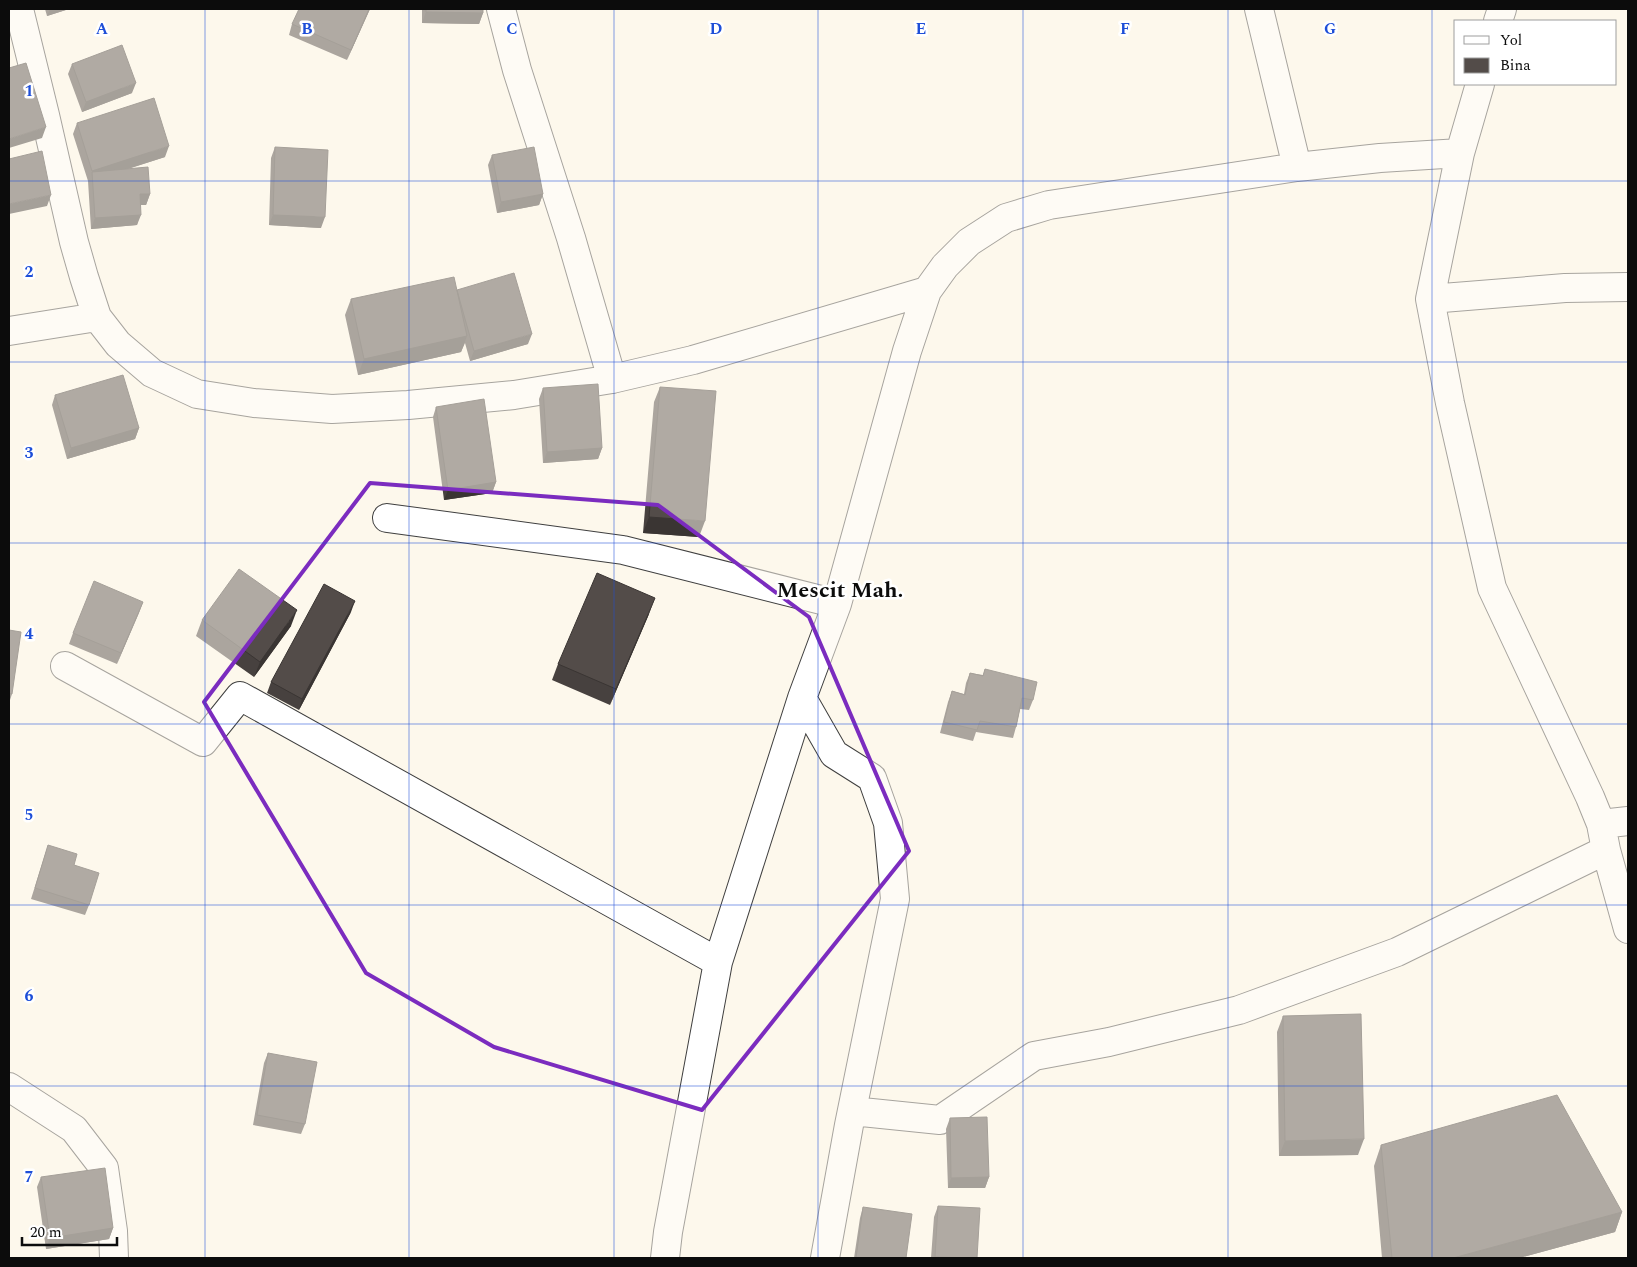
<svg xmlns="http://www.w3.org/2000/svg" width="1637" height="1267" font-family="Spectral,serif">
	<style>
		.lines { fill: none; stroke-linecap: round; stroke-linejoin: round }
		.minor-casing { stroke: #3f3f3f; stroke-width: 30 }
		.minor { stroke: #fff; stroke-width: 28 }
		.wall { fill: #47413f }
		.shaded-wall { fill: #3a3533 }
		.building { fill: #534c49; stroke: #3a3533 }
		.marked { fill: none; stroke: #7b2cbf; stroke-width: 4; stroke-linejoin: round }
		.grid { fill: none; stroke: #1d4ed8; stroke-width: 1; stroke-opacity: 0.55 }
		.labels { text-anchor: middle; stroke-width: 5; stroke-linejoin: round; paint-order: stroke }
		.district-label { font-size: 22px; font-weight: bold; fill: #0c0c0c; stroke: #fff }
		.grid-label { font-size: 16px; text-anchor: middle; font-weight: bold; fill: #1d4ed8; stroke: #fff; stroke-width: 5; stroke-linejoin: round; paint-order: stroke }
	</style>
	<rect width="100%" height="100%" fill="#fdf8ec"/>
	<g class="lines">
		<g class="minor-casing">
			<path id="minor" d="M19,9L45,115L74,242L84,277L97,317L118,344L152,373L197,394L254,403L332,409L408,405L514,395L612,379L693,360L927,291
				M501,9L517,70L571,238L612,379
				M1259,9L1297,167
				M1498,21L1502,9
				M1480,84L1460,153L1430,299L1450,403L1492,588L1590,797L1601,824L1606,850L1628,929
				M1430,299L1565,288L1628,287
				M9,331L97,317
				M387,518L623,550L837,604
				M65,666L203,742L240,696L718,962
				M802,698L834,754L872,778L888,823L895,899L849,1125L825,1258
				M1601,824L1628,821
				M9,1087L74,1129L104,1168L113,1231L114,1258
				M852,1111L940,1120L1034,1056L1109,1042L1239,1010L1397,952L1606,850
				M665,1258L668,1232L718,962L802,698L837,604L907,351L927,291L945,266L969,242L1006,218L1049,205L1297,167L1380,158L1460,153"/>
		</g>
		<use href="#minor" class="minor"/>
	</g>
	<path class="wall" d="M45,9H69L47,16Z
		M370,9L347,60L289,35L292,24Z
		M422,9H483V13L479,24L422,23Z
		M72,64L132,93L82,112L68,74Z
		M77,123L165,157L128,169L150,194L146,205H141L137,225L91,229L88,181L73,134Z
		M275,147L321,228L269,225L271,158Z
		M492,155L543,194L539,205L497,213L488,165Z
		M457,290L528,344L470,361L465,343L461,352L358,375L345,315L351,299Z
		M660,387L699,537L643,533L654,402Z
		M543,388L602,448L598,459L543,463L539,399Z
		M55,395L139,428L135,439L67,459L52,405Z
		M436,407L496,482L492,493L444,500L433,417Z
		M143,602L117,664L69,644L73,633Z
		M351,612L299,710L267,693L271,682Z
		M649,614L610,705L552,680L558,664Z
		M202,620L291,626L254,677L196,636Z
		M9,630L12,694L9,703Z
		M985,669L1033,700L1029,710L1020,709L1016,727L1013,738L976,732L973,741L940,733L948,702L952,691L964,694L966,683L970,673L983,675Z
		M48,845L89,905L85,915L31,899Z
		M1283,1016L1358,1155L1279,1156L1277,1032Z
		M268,1053L305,1124L301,1134L253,1125L264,1063Z
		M950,1118L989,1177L985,1188H948L946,1129Z
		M1381,1145L1622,1212L1615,1232L1519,1258H1382L1374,1166Z
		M41,1177L113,1228L109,1239L46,1249L37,1187Z
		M938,1206L977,1258H931L934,1217Z
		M863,1207L906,1258H854L860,1218Z"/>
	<path class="shaded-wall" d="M50,9H69L47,16Z
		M369,9H370L347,60L351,50Z
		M426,12L483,13L479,24L422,23Z
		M136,83L132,93L82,112L86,102Z
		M46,127L42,138L9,148V139Z
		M169,146L165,157L92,180V171Z
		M140,194H150L146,205H136Z
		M543,194L539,205L497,213L501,202Z
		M51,195L47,206L9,214V204Z
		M141,215L137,225L91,229L95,218Z
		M273,215L325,217L321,228L269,225Z
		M532,334L528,344L470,361L474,351Z
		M467,336L461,352L358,375L364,359Z
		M139,428L135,439L67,459L71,448Z
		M602,448L598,459L543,463L547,452Z
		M496,482L492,493L444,500L448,490Z
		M649,517L705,521L699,537L643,533Z
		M655,598L649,614L610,705L616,689Z
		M355,601L351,612L299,710L302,699Z
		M143,602L139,613L117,664L121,653Z
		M297,610L291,626L254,677L260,662Z
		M1364,1139L1358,1155L1279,1156L1285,1141Z
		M989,1177L985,1188H948L951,1178Z
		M1622,1212L1615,1232L1519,1258H1453Z
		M113,1228L109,1239L46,1249L50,1238Z
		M935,1257L963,1258H934Z"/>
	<path class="building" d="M299,9H369L351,50L292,24Z
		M426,9H483V13L426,12Z
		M122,45L136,83L86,102L72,64Z
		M26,63L46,127L9,139V68Z
		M154,98L169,146L92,171L77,123Z
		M275,147L328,150L325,217L273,215Z
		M534,147L543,194L501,202L492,155Z
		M42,151L51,195L9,204V159Z
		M148,167L150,194H140L141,215L95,218L92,172Z
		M514,273L532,334L474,351L460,301L457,290Z
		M454,277L467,336L364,359L351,299Z
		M123,375L139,428L71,448L55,395Z
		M598,384L602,448L547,452L543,388Z
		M660,387L716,391L705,521L649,517Z
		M484,399L496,482L448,490L436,407Z
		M239,569L297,610L260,662L202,620Z
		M597,573L655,598L616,689L558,664Z
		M94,581L143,602L121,653L73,633Z
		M324,584L355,601L302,699L271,682Z
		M9,630L21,632L12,694L9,693Z
		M985,669L1037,682L1033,700L1022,698L1016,727L980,721L977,730L944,722L952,691L965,695L970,673L983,676Z
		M48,845L77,854L74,865L99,873L89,905L35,888Z
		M1361,1014L1364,1139L1285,1141L1283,1016Z
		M268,1053L317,1062L305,1124L257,1115Z
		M1557,1095L1622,1212L1453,1258H1392L1381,1145Z
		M987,1117L989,1177L951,1178L950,1118Z
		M105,1168L113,1228L50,1238L41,1177Z
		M938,1206L980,1208L977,1258L935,1257Z
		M863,1207L912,1214L906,1258H856Z"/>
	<path d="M0 0H1637V1267H0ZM370,483L658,505L809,617L909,851L702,1110L494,1047L366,973L204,702Z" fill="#fdf8ec" fill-opacity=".55" fill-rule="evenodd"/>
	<path class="marked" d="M370,483L658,505L809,617L909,851L702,1110L494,1047L366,973L204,702Z"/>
	<path class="grid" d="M205,9V1258M409,9V1258M614,9V1258M818,9V1258M1023,9V1258M1228,9V1258M1432,9V1258M9,181H1628M9,362H1628M9,543H1628M9,724H1628M9,905H1628M9,1086H1628"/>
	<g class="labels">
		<g class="district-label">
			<text x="840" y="597">Mescit Mah.</text>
		</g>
	</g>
	<g class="grid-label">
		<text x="102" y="34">A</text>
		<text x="307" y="34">B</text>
		<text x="512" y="34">C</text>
		<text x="716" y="34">D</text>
		<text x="921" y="34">E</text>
		<text x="1125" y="34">F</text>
		<text x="1330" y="34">G</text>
		<text x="29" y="96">1</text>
		<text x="29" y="277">2</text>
		<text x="29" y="458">3</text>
		<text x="29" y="639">4</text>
		<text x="29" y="820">5</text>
		<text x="29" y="1001">6</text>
		<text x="29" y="1182">7</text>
	</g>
	<rect width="1637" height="1267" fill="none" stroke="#0c0c0c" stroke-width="20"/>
	<rect x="1454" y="20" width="162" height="65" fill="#ffffff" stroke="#9e9e9e"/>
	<rect x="1464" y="36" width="25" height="8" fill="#ffffff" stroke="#9e9e9e"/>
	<text x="1500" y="45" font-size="15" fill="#0c0c0c">Yol</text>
	<rect x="1464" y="58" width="25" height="15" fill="#534c49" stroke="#9e9e9e"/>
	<text x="1500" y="70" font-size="15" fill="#0c0c0c">Bina</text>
	<path d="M22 1237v8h95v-8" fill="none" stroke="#0c0c0c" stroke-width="2.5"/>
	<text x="30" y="1237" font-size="15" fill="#0c0c0c" stroke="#ffffff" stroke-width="4" paint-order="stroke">20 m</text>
</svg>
